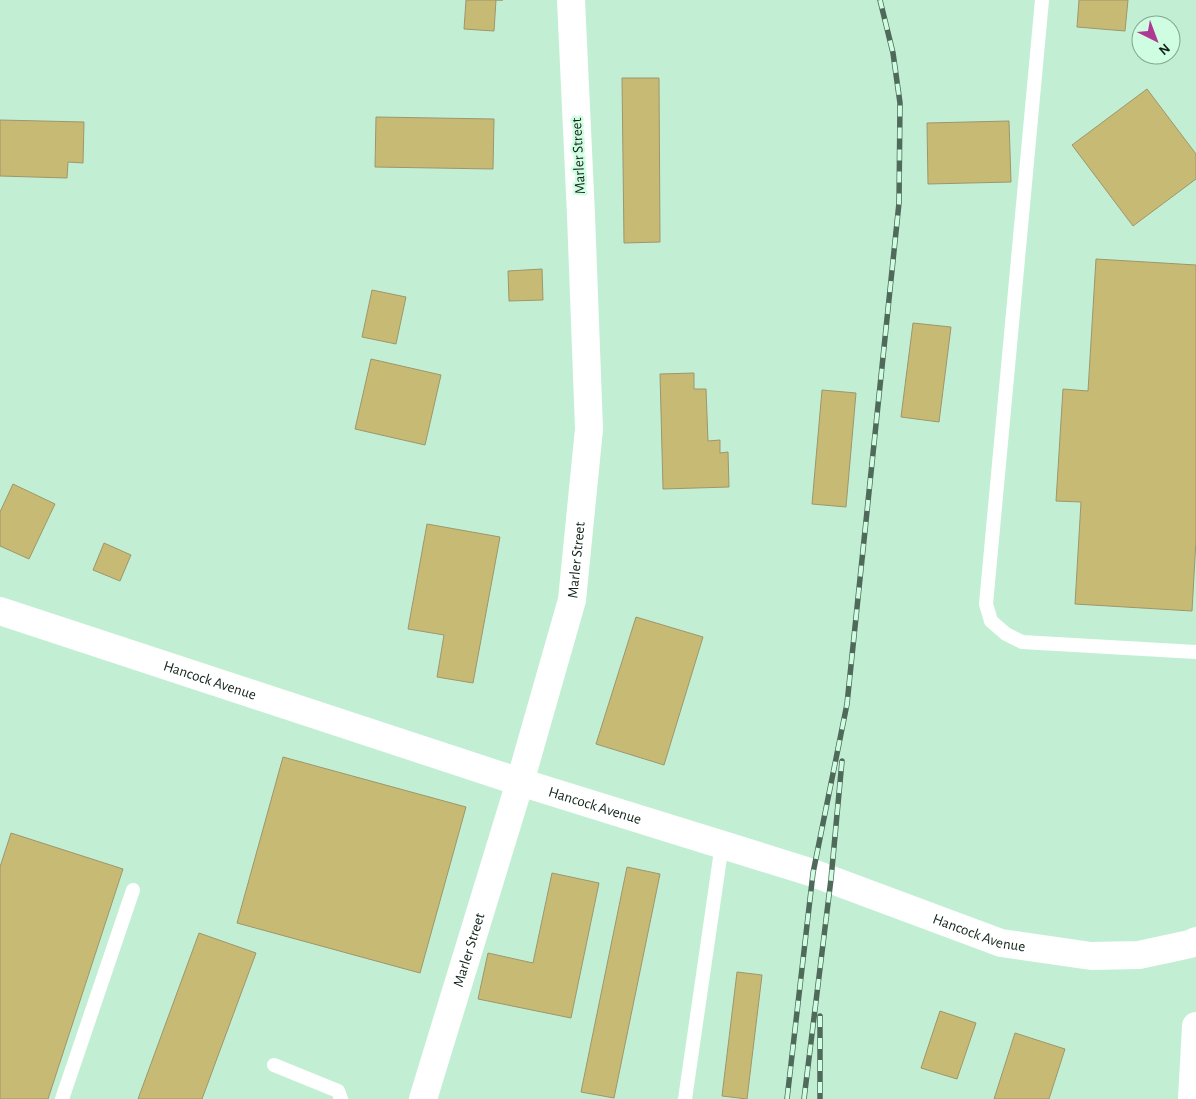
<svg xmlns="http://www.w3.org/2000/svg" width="1196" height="1099" font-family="'Alegreya Sans',sans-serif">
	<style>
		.building { fill: #c7ba75; stroke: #9e966b }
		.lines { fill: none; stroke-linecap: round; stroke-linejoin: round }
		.service { stroke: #fff; stroke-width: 14 }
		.minor { stroke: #fff; stroke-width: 28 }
		.rail-casing { stroke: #4f6a5a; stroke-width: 5.5 }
		.rail { stroke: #cffde1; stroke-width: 4; stroke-dasharray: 11; stroke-linecap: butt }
		.labels { text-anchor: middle; stroke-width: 5; stroke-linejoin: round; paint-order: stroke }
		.street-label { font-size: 15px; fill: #112319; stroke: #cffde1 }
	</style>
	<rect width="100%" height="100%" fill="#c2efd4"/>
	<path class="building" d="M466,0H503H496L494,31L464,29Z
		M1079,0H1128L1125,31L1077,27Z
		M622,78H659L660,242L624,243Z
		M1147,89L1196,154V179L1133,226L1072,145Z
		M376,117L494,119L493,169L375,167Z
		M0,120L84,122L83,163L68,162L67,178L0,176Z
		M1009,121L1011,182L928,184L927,123Z
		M1096,259L1196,265V540L1192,611L1075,604L1081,502L1056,501L1063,389L1088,391Z
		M542,269L543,300L509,301L508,271Z
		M372,290L406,297L396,344L362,337Z
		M913,323L951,327L939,422L901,417Z
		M371,359L441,375L425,445L355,429Z
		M694,373V389H706L708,441L720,440V453L728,452L729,487L663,489L660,374Z
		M822,390L856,393L846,507L812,504Z
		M13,484L55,504L29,559L0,546V512Z
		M427,524L500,537L473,683L437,677L444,635L408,629Z
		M104,543L131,555L120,581L93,570Z
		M636,617L703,637L664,765L596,744Z
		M283,757L466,807L420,973L237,923Z
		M11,833L123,869L48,1099H0V867Z
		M627,867L660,874L614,1098L581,1092Z
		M552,873L599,883L571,1018L478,999L488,953L533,963Z
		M199,933L256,953L202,1099H138Z
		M737,972L762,975L747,1099L722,1096Z
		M940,1011L976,1023L957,1079L921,1068Z
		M1015,1033L1065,1049L1049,1099H994Z"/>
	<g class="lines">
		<path class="service" d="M1042,0L986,604L991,621L1006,634L1022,642L1196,652
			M274,1065L338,1091L341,1099
			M62,1099L133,890
			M685,1099L722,844"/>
		<g class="minor">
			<path id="s1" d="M0,611L520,782L813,873L1001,943L1091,956L1139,955L1190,944L1196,941"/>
			<path id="s2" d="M423,1099L520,782L572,600L589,429L581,215L571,0"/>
			<path d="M1192,1099L1196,1026"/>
		</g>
		<g class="rail-casing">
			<path id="rail" d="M820,1016V1099
				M787,1099L813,873L847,704L899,203L900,103L893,53L880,0
				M804,1099L831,879L842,761"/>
		</g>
		<use href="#rail" class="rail"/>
	</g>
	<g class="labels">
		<g class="street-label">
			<text transform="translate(578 156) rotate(-93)" y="5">Marler Street</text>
			<text dy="5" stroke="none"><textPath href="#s2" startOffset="561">Marler Street</textPath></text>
			<text dy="5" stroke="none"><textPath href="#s1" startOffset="221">Hancock Avenue</textPath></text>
			<text dy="5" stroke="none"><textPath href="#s1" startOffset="626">Hancock Avenue</textPath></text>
			<text dy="5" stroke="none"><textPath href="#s1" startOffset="1031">Hancock Avenue</textPath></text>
			<text dy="5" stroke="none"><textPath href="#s2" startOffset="156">Marler Street</textPath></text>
		</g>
	</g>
	<g transform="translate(1156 40) rotate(138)"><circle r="24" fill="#cffde1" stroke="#83a691"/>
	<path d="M0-4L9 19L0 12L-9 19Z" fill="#ae3992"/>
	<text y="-8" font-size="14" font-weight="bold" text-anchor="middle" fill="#112319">N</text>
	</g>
</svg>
